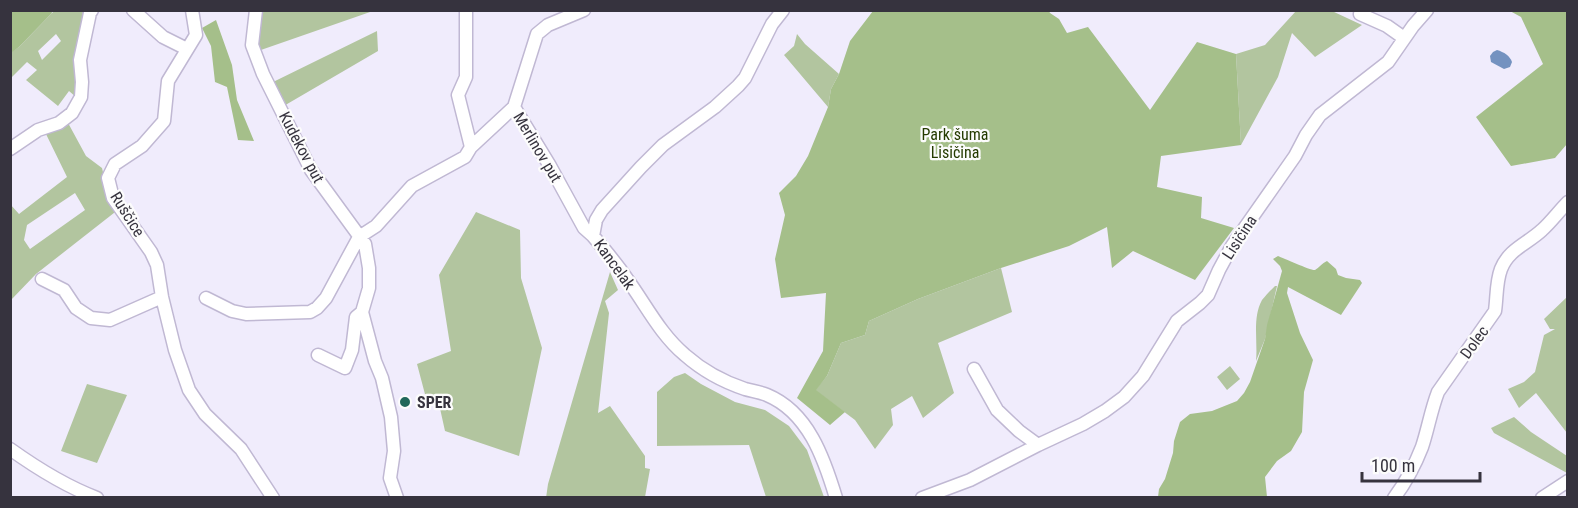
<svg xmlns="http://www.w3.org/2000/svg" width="1578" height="508" font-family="'Roboto Condensed',sans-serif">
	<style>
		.green { fill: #b2c59f; fill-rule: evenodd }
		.forest { fill: #a5bf8a }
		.water { fill: #7492c0 }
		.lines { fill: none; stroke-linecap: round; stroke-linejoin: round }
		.minor-casing { stroke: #c0b8d3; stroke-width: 15 }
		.minor { stroke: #fff; stroke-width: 12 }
		.poi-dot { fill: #21675a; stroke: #fcfcfc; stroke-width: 2 }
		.labels { text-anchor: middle; stroke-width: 4.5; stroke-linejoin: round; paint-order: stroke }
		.park-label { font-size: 16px; fill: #253b00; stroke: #fcfcfc }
		.street-label { font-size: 16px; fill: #36333e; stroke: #fcfcfc }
		.poi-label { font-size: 16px; font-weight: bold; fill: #36333e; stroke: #fcfcfc; text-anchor: start }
	</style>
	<rect width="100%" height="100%" fill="#f0ecfc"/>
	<path class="green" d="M268,10L373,11L258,51L261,13Z
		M54,11H87L76,97L69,91L58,106L26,80L37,70L27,62L11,78L10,53L19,47ZM56,34L61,41L42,60L38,51Z
		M1296,11H1332L1362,25L1315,57L1292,33L1278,77L1241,145L1236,54L1265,45Z
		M377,31L378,51L282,107L269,84Z
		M797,34L805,44L839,74L831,89L828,107L784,55L794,46Z
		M67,121L86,156L102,168L108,193L119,209L36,274L11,300L10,204L19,214L67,177L45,132ZM75,193L85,210L30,249L24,240L27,225Z
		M476,212L520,230L521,278L542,348L519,456L445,431L437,395L426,398L417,364L451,351L439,275Z
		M1001,268L1012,312L938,343L954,393L923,418L912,396L891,409L893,425L875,449L855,420L815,390L827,376L841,343L865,335L869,321L918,299Z
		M610,272L618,290L605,301L609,313L598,413L610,406L645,456V468L650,469L645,497L546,498L548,484Z
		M1275,286H1277L1265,339L1256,361C1258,342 1252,318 1262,300C1266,295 1271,290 1275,286Z
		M1567,297V433L1536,393L1519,408L1508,389L1524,382L1535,372L1544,335L1555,329H1550L1544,319Z
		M1230,366L1240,379L1227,390L1217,377Z
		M685,373L701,384L735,402L765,410L789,426L807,450L824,497H766L749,445L657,446V392L674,377Z
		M87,384L127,395L97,463L61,451Z
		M1514,417L1531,432L1567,456V473L1494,433L1491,428Z"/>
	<path class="forest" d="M11,10H51L52,13L19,47L11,53Z
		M873,11H1049L1050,13L1059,19L1067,33L1088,27L1150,110L1197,42L1236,54L1241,145L1161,156L1157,187L1202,197L1201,218L1234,228L1195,280L1133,251L1112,268L1107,227L1069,246L1001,268L918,299L869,321L865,335L841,343L827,376L816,390L845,412L830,425L797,398L823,351L826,293L781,298L775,259L785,215L779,193L796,176L808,156L828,107L831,89L839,74L850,41Z
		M1510,11H1568L1567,144L1555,158L1511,166L1476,117L1543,64L1521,17Z
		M216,20L232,65L237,100L254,141L238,140L227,87L215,82L211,46L202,28Z
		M1278,256C1283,258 1312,271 1315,270C1319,268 1322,263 1327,261L1336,269L1338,275L1346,278L1360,280L1362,283L1341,315L1288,287L1287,293L1300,333L1313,360L1304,392L1302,432L1291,451L1277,461L1265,477L1267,497H1158L1159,489L1165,479L1173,453L1174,441L1180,422L1190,414L1212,411L1237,401L1244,393L1250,382L1265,339L1267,325L1282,271L1280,266L1273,259Z"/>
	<path class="water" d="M1497,50C1504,52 1510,56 1512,62L1510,67L1504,69L1491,62L1490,56L1493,52Z"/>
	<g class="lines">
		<g class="minor-casing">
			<path id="minor" d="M133,10L163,37L187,49
				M192,10L196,35L168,81L164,121L142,146L115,164L108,178L113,198L151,252L157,265L162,297L175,350L189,390L205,414L241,449L273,498
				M256,10L252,45L263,74L311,170L365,244L369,268V288L362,312L375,361L382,378L391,417L394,451L390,478L397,498
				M783,10L772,24L745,78L738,86L715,107L663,145L641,167L602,210L596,220L593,236C605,250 617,264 627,279C646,305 660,334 685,355C702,370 724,382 745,389C752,391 760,392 767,395C808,412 824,458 836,498
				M1360,14L1387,26L1404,38
				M514,107L537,34L548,25L584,10
				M471,147L514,107L550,166L584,228L593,236
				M10,149L38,130L59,123L72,113L81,97L82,82L80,60L90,13L92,10
				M42,279L64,290L76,308L91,318L110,320L162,297
				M206,298L232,311L246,314L310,312L317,308L326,298L359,237L376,226L412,186L465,157L471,147L458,95L466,77V10
				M318,355L345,368L352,350L356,317L362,312
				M974,369L997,410L1019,431L1038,445
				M10,449C38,469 65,486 97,498
				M922,498L970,480L1038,445L1083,424L1105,411L1124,397L1143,376L1177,321L1200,303L1208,295L1219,270L1232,246L1295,156L1306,135L1320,115L1388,62L1413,26L1427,10
				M1394,498C1406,482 1415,465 1422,447C1428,429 1431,410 1438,392L1495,311C1497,297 1496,282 1501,269C1509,249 1527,244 1542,230C1551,222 1559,211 1568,202
				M1542,498L1568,481"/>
		</g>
		<use href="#minor" class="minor"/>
	</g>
	<circle class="poi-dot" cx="405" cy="402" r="6"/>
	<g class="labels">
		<g class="park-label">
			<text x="955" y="140">Park šuma<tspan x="955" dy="18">Lisičina</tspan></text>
		</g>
		<g class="street-label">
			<text transform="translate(302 147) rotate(62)" y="6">Kudekov put</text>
			<text transform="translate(538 147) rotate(59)" y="6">Merlinov put</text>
			<text transform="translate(128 214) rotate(58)" y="6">Ruščice</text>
			<text transform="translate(1239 237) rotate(-57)" y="6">Lisičina</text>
			<text transform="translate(615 264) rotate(54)" y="6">Kancelak</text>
			<text transform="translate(1474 342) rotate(-54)" y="6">Dolec</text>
		</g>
		<g class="poi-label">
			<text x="417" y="408">SPER</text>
		</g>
	</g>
	<rect width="1578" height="508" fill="none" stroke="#36333e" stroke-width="24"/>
	<path d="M1362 472v9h118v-9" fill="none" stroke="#36333e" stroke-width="3"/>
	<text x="1371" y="472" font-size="18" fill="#36333e" stroke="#fcfcfc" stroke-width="4.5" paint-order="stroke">100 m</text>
</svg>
